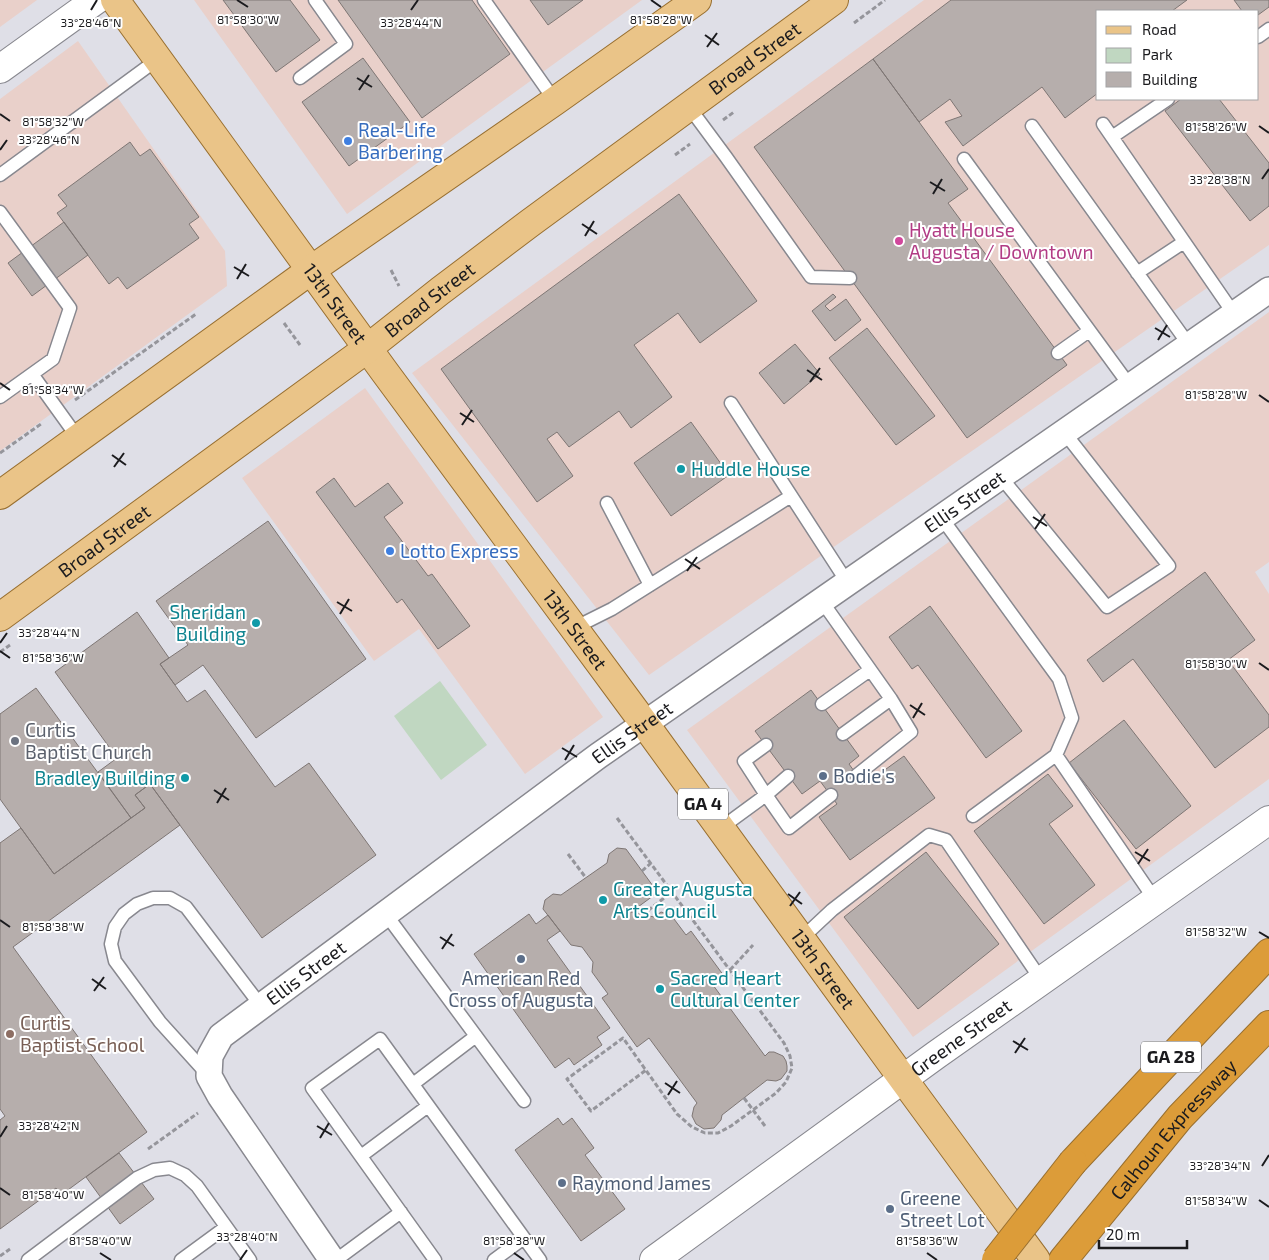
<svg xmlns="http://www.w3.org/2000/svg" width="1269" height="1260" font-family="'Exo 2',sans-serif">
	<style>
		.commercial { fill: #e9d0ca; fill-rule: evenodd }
		.green { fill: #c0d7c1 }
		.building { fill: #b6aeac; stroke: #7e7674 }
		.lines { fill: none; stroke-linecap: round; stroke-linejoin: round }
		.service-casing { stroke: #88888f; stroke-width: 15 }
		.minor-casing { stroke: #88888f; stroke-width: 28 }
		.secondary-casing { stroke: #88888f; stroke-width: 30 }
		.primary-casing { stroke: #986f30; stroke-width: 30 }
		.motorway-casing { stroke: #986f30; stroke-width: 30 }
		.path { stroke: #95959b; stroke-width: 3; stroke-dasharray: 5 2.5; stroke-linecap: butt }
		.service { stroke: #fff; stroke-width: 12 }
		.minor { stroke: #fff; stroke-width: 25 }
		.secondary { stroke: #fff; stroke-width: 28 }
		.primary { stroke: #eac488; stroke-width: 28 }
		.motorway { stroke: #dc9c39; stroke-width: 28 }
		.motorway-bridge-casing { stroke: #986f30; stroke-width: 30; stroke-linecap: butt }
		.motorway-bridge { stroke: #dc9c39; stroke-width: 28 }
		.ticks { fill: none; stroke: #1b1b1e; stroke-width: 2 }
		.shop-dot { fill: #3f7fe0; stroke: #fff; stroke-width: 2 }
		.hotel-dot { fill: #d1479c; stroke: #fff; stroke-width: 2 }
		.culture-dot { fill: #0f9aa8; stroke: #fff; stroke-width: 2 }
		.worship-dot { fill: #6b7280; stroke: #fff; stroke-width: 2 }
		.service-dot { fill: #5c6f8a; stroke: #fff; stroke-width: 2 }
		.education-dot { fill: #8d6e63; stroke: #fff; stroke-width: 2 }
		.labels { text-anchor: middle; stroke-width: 4; stroke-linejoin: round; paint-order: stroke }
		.shield { fill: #fff; stroke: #5f5f62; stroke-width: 1 }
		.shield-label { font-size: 18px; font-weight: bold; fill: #1b1b1e }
		.street-label { font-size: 19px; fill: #1b1b1e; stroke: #fff }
		.shop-label { font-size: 19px; fill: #366cbe; stroke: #fff; text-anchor: start }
		.hotel-label { font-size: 19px; fill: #b23c85; stroke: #fff; text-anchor: start }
		.culture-label { font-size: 19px; fill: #0d838f; stroke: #fff; text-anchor: start }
		.worship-label { font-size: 19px; fill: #5b616d; stroke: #fff; text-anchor: start }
		.service-label { font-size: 19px; fill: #4e5e75; stroke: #fff; text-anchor: start }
		.education-label { font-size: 19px; fill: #785e54; stroke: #fff; text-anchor: start }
		.ticks-label { font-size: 12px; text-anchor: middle; fill: #1b1b1e; stroke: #fff; stroke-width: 4; stroke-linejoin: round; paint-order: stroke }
	</style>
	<rect width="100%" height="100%" fill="#dfdfe7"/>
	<path class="commercial" d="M0,0H37L0,27Z
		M194,0H642L347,214Z
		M924,0H1269V245L649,675L412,373ZM1098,11H1258V99H1098Z
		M78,41L225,251L227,286L0,451V99Z
		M1269,312V562L1255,572L1269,594V779L913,1037L687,730Z
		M365,388L603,717L525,774L419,629L374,661L242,478Z"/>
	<path class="green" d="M440,681L487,745L441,780L394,716Z"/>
	<path class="building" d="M223,0H290L320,40L276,72Z
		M338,0H472L510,54L422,118Z
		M530,0H583L548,25Z
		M951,0H1187L1172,11H1098V93L1065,118L1042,87L963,146L945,122L962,116L950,99L919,122L873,59Z
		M1234,0H1269V7L1258,15V11H1242Z
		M363,58L410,122L349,166L302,102Z
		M873,59L968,189L948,203L1067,365L967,438L754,147Z
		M1181,99H1219L1269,163V206L1250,221L1165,111Z
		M130,142L140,156L150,149L199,217L189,224L199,238L127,289L118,277L109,284L57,213L67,206L58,195Z
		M679,194L757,301L700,343L678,313L634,345L672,397L631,428L619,411L569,447L557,432L547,439L573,476L537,502L441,369Z
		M64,222L88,255L32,296L8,263Z
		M833,294L836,297L825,306L830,311L846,299L861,320L835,341L812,311Z
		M867,328L935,416L896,445L829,358Z
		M795,344L820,374L784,404L759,373Z
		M691,422L729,475L671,516L634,463Z
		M334,478L355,507L388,483L403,503L384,517L428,576L432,574L470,626L438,649L402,599L397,603L316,492Z
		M268,521L366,659L256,738L203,665L175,685L160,664L188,645L156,601Z
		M1205,572L1255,640L1228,660L1269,715V727L1215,768L1133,659L1103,682L1087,660Z
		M930,606L1022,731L986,758L918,665L912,669L889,637Z
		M137,612L169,658L160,664L187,702L205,690L275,787L309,763L376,855L262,938L150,784L135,795L145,808L131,818L98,772L117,758L55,672Z
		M36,688L131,818L54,874L0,799V714Z
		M811,690L859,756L849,764L864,785L904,756L935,798L850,860L819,817L837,804L820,781L802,794L755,731Z
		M1124,720L1191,806L1136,849L1069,763Z
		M1048,774L1073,806L1049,824L1095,885L1044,924L974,831Z
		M150,784L180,825L13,947L147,1132L61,1195L56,1188L0,1229V1120L5,1116L0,1109V843L21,828L54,874L145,808L135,795Z
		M617,848L626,849L653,886V896L631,912L654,917L661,912L671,915L686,935L691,931L724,976L713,985L765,1056L769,1052H774L783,1056L786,1061L787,1066V1071L781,1079L776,1081L767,1080L722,1115L721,1120L714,1128L704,1129L696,1124L692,1116L694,1107L697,1103L649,1038L637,1047L602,998L608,994L592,972L593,962L582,947L571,945L543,909L545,900L553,894L561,895L607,863L609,854Z
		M926,852L999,944L918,1009L844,917Z
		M529,914L536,924L548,915L560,931L547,940L610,1028L597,1037L602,1045L574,1065L569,1058L555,1068L474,954Z
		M558,1118L563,1125L572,1118L594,1148L585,1155L625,1209L581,1241L515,1150Z
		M119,1153L154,1199L120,1224L86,1177Z"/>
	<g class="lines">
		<g class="service-casing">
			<path id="service" d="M484,0L555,101
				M1258,37L1269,29
				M300,78L346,44L315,0
				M689,107L726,157L811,277L850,278
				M1103,124L1234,314
				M1032,126L1189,345
				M1112,137L1168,99
				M964,159L1130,386
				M0,175L158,59
				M0,212L70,308L53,359L0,397
				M1137,273L1184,242
				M1058,353L1089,331
				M32,374L78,438
				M731,403L847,582
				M1000,476L1107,607L1169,566L1064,432
				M607,503L650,585
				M941,517L1059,679L1072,718L1056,755L1155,900
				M821,600L891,699L911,732L857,775
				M574,628L612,609L791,496
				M822,704L870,670
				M843,734L891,699
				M788,776L766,795L789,828L831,795
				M973,816L1056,755
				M721,828L766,795L744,761L766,745
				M385,913L524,1101
				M801,939L832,910L929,835L946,840L1042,981
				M207,1074L160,1022L115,961L111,944L115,927L124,914L137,904L153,898H170L186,907L261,1006
				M413,1084L476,1036
				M361,1156L428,1106
				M524,1238L540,1260
				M28,1260L137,1178L154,1170L170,1168L185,1175L197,1186L250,1260
				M181,1260L226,1227
				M336,1260L401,1212
				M435,1260L312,1088L380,1039L524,1238L494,1260"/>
		</g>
		<g class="minor-casing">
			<g id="minor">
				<path id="s1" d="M332,1260L220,1096L209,1076L210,1056L221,1036L598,756L1269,290"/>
			</g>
		</g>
		<g class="secondary-casing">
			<g id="secondary">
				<path d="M0,69L96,0"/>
				<path id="s2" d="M654,1260L936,1055L1269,820"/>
			</g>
		</g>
		<g class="primary-casing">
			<g id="primary">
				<path id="s3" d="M115,0L384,371L644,723L903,1079L1036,1260"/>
				<path d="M0,495L311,270L555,101L697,0"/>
				<path id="s4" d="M0,617L368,348L440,291L530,223L834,0"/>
			</g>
		</g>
		<g class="motorway-casing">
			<g id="motorway">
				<path d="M1073,1162L1269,953"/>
				<path id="s5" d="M1063,1260L1180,1117L1269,1025"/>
			</g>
		</g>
		<path class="path" d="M854,23L885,0
			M723,120L734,112
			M675,155L690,144
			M391,270L399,286
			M284,323L300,345
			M75,400L196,314
			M0,453L41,424
			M0,652L10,645
			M617,818L784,1043L790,1056L792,1068L786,1082L776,1093L731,1126L718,1133H705L692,1127L677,1114L623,1038L567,1079L591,1111L646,1070
			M568,854L586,878
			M642,871L651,863
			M642,915L672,892
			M730,970L753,945
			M744,1098L765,1126
			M148,1149L198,1113
			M0,1256L10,1249"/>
		<use href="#service" class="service"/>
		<use href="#minor" class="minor"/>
		<use href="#secondary" class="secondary"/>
		<use href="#primary" class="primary"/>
		<use href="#motorway" class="motorway"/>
		<g class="motorway-bridge-casing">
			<path id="motorway-bridge" d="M996,1260L1073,1162"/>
		</g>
		<use href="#motorway-bridge" class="motorway-bridge"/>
	</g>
	<path class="ticks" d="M237,0L248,7M651,0L661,7M91,10L97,0M411,10L418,0M705,35L719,45M707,47L717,33M357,78L372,87M359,90L369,75M0,114L10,121M1259,126L1269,133M0,150L7,140M1262,179L1269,169M930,182L945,191M933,194L942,179M582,224L597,234M585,236L594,221M234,267L249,276M237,279L246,264M1155,328L1170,337M1158,340L1167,325M807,370L822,380M810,382L820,368M0,383L10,390M1259,395L1269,402M460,413L474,422M462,425L472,410M112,455L126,465M114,467L124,453M1033,517L1047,526M1035,529L1045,514M685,559L700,569M687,571L697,557M337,602L352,611M340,614L349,599M0,643L7,633M0,651L10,658M1259,663L1269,670M910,705L925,715M913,718L922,703M562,748L577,757M565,760L574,745M214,790L229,800M217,803L226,788M1135,852L1150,861M1138,864L1148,849M788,894L802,904M790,906L800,892M0,920L10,927M1259,932L1269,938M440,937L454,946M442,949L452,934M92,979L106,989M94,991L104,977M1013,1041L1028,1050M1015,1053L1025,1038M665,1083L680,1093M668,1095L677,1081M317,1126L332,1135M0,1137L7,1126M320,1138L329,1123M1262,1166L1269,1155M0,1188L10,1195M1259,1200L1269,1207M100,1253L111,1260M514,1253L524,1260M927,1253L937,1260M240,1260L247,1250"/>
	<g class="shop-dot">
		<circle cx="348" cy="141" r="5"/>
		<circle cx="390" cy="551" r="5"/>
	</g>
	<circle class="hotel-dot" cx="899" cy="241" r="5"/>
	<g class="culture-dot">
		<circle cx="681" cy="469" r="5"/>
		<circle cx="256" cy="623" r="5"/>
		<circle cx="185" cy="778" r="5"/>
		<circle cx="603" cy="900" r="5"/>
		<circle cx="660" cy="989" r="5"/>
	</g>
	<circle class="worship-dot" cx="15" cy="741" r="5"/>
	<g class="service-dot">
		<circle cx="823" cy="776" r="5"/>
		<circle cx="521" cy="959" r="5"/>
		<circle cx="562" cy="1183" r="5"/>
		<circle cx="890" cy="1209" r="5"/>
	</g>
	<circle class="education-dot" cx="10" cy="1034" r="5"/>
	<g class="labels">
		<g class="shield">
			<rect x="678" y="788.5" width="50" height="31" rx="4"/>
			<rect x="1141" y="1041.5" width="60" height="31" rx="4"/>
		</g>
		<g class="shield-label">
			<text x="703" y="810">GA 4</text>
			<text x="1171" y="1063">GA 28</text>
		</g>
		<g class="street-label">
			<text dy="7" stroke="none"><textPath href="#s4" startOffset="939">Broad Street</textPath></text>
			<text dy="7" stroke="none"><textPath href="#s4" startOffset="534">Broad Street</textPath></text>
			<text dy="7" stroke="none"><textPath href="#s3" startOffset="375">13th Street</textPath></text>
			<text dy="7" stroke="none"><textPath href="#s1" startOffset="1180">Ellis Street</textPath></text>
			<text dy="7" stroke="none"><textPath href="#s4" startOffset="129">Broad Street</textPath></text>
			<text dy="7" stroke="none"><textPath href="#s3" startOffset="780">13th Street</textPath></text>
			<text dy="7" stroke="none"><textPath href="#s1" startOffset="775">Ellis Street</textPath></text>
			<text dy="7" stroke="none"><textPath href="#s3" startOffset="1200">13th Street</textPath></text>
			<text dy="7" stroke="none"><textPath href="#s1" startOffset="370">Ellis Street</textPath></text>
			<text dy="7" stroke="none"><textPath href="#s2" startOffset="379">Greene Street</textPath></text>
			<text dy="7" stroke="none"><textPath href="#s5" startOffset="171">Calhoun Expressway</textPath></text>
		</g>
		<g class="shop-label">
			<text x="358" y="137">Real-Life<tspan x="358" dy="22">Barbering</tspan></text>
			<text x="400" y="558">Lotto Express</text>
		</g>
		<g class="hotel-label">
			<text x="909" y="237">Hyatt House<tspan x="909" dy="22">Augusta / Downtown</tspan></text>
		</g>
		<g class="culture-label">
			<text x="691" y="476">Huddle House</text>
			<text x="246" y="619" text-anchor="end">Sheridan<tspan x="246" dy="22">Building</tspan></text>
			<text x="175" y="785" text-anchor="end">Bradley Building</text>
			<text x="613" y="896">Greater Augusta<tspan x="613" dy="22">Arts Council</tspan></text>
			<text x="670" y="985">Sacred Heart<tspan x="670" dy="22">Cultural Center</tspan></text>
		</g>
		<g class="worship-label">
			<text x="25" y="737">Curtis<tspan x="25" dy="22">Baptist Church</tspan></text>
		</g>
		<g class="service-label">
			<text x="833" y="783">Bodie's</text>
			<text x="521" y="985" text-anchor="middle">American Red<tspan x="521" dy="22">Cross of Augusta</tspan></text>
			<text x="572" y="1190">Raymond James</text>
			<text x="900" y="1205">Greene<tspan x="900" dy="22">Street Lot</tspan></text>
		</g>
		<g class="education-label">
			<text x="20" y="1030">Curtis<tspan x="20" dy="22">Baptist School</tspan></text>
		</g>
	</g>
	<g class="ticks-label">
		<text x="248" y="24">81°58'30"W</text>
		<text x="661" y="24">81°58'28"W</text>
		<text x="91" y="27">33°28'46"N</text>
		<text x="411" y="27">33°28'44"N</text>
		<text x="53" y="126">81°58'32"W</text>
		<text x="1216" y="131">81°58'26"W</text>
		<text x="49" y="144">33°28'46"N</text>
		<text x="1220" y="184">33°28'38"N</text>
		<text x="53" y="394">81°58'34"W</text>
		<text x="1216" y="399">81°58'28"W</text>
		<text x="49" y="637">33°28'44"N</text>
		<text x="53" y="662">81°58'36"W</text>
		<text x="1216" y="668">81°58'30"W</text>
		<text x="53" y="931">81°58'38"W</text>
		<text x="1216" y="936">81°58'32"W</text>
		<text x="49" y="1130">33°28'42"N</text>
		<text x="1220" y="1170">33°28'34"N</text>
		<text x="53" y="1199">81°58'40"W</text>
		<text x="1216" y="1205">81°58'34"W</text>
		<text x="247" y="1241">33°28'40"N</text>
		<text x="100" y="1245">81°58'40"W</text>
		<text x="514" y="1245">81°58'38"W</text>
		<text x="927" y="1245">81°58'36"W</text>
	</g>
	<rect x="1096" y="10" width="162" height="90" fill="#ffffff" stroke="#a4a4a5"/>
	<rect x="1106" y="26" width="25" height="8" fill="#eac488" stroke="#a4a4a5"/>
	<text x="1142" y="35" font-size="15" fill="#1b1b1e">Road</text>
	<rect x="1106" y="48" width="25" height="15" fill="#c0d7c1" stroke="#a4a4a5"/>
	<text x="1142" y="60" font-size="15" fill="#1b1b1e">Park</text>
	<rect x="1106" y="72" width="25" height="15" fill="#b6aeac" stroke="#a4a4a5"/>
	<text x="1142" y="85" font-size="15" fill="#1b1b1e">Building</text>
	<path d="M1099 1240v8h88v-8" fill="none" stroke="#1b1b1e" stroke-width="2.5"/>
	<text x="1106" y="1240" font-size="15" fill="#1b1b1e" stroke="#ffffff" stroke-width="4" paint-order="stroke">20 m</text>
</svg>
